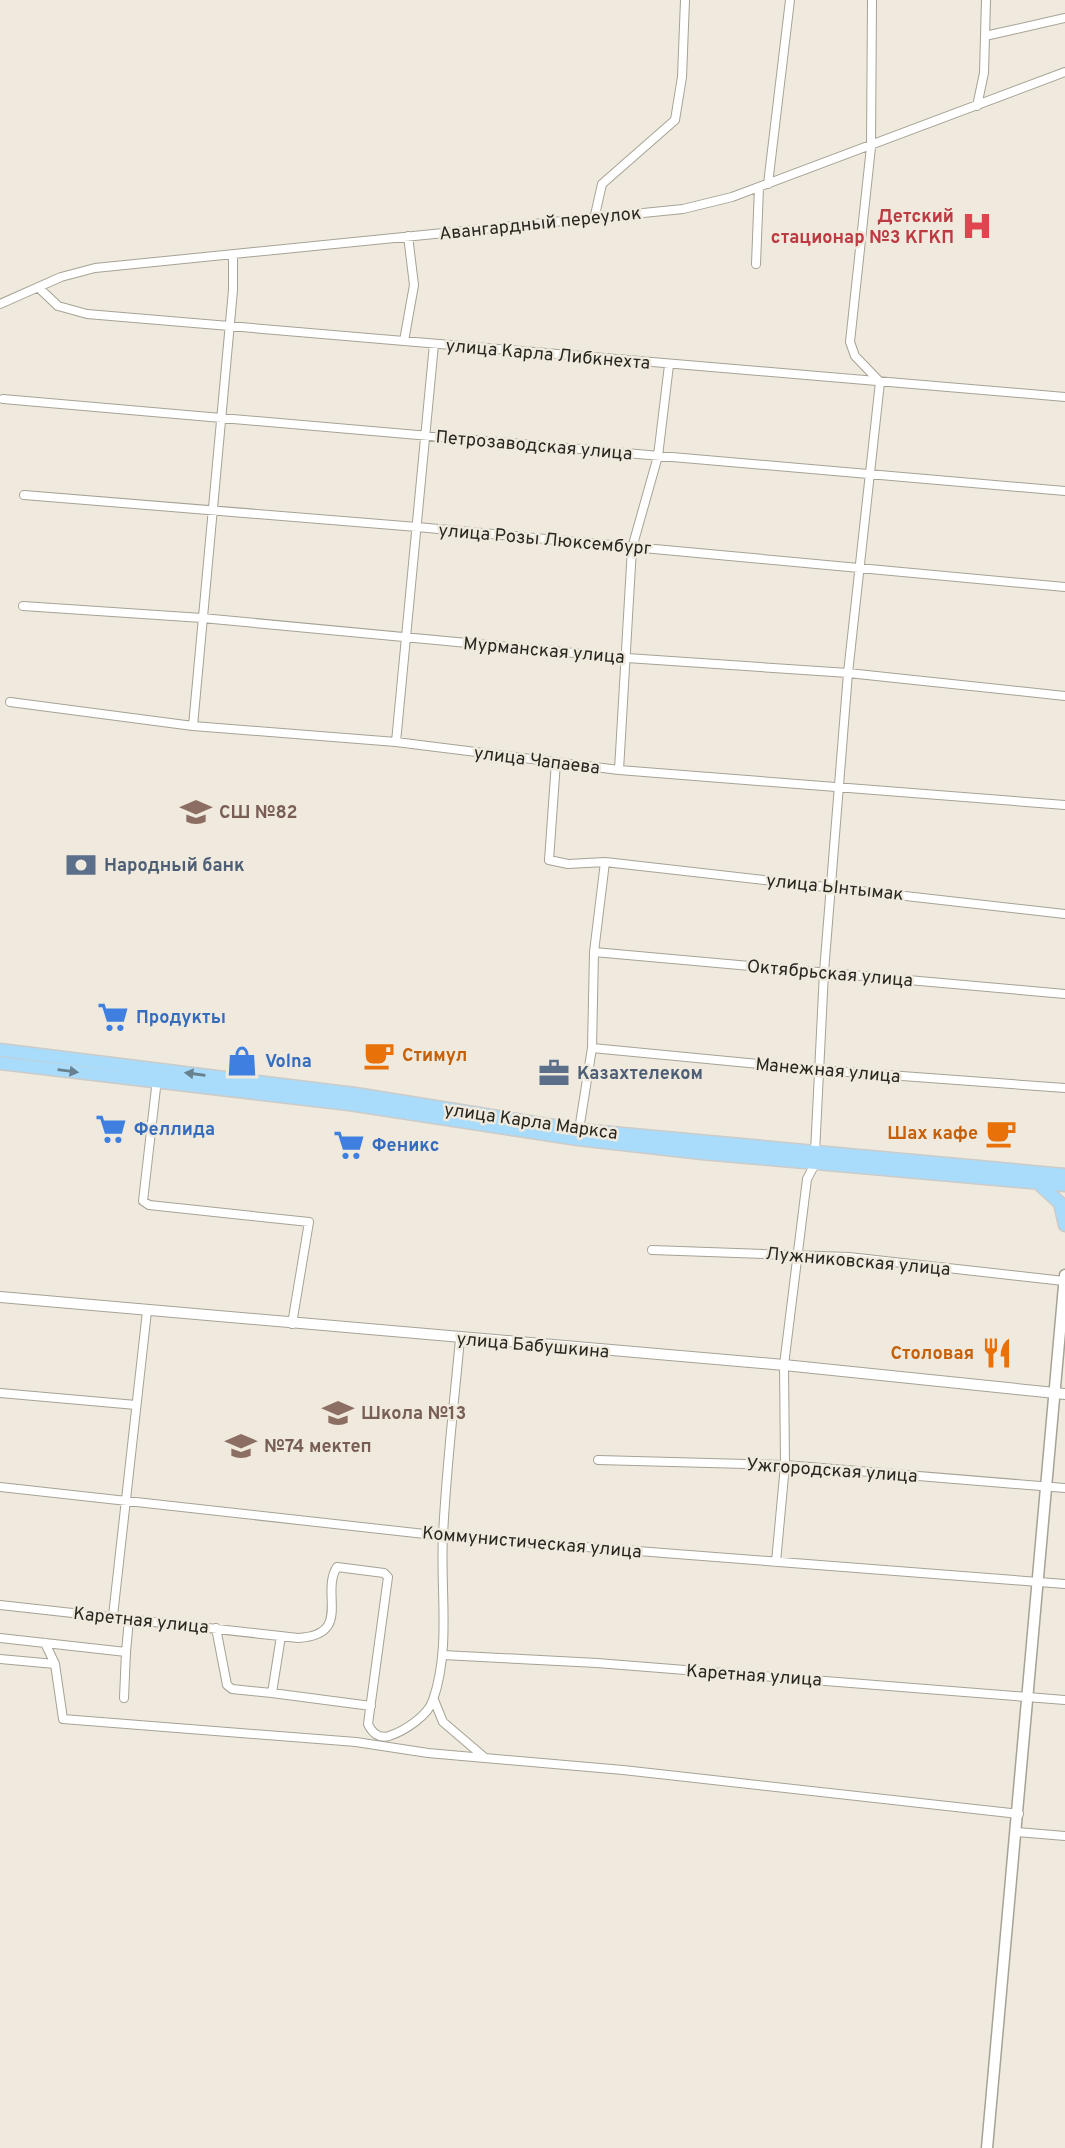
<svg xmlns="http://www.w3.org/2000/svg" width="1065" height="2148" font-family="Overpass,sans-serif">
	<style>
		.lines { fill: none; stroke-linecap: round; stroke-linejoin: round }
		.minor-casing { stroke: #a6a295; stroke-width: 10 }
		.tertiary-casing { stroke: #a6a295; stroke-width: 12 }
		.secondary-casing { stroke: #a6a295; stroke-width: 13 }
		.primary-casing { stroke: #cbcbca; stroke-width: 15 }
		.minor { stroke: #fff; stroke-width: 8 }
		.tertiary { stroke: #fff; stroke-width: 10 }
		.secondary { stroke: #fff; stroke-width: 10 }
		.primary { stroke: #a9dcfa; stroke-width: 12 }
		.oneway { fill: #68818e }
		.labels { text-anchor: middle; stroke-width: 5; stroke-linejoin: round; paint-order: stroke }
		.health-label { font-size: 18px; font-weight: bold; fill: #be3a42; stroke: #efeadd; text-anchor: end }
		.street-label { font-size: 18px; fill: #282621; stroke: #efeadd }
		.education-label { font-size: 18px; font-weight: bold; fill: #785e54; stroke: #efeadd; text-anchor: start }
		.service-label { font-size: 18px; font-weight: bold; fill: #4e5e75; stroke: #efeadd; text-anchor: start }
		.shop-label { font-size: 18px; font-weight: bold; fill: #366cbe; stroke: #efeadd; text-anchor: start }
		.food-label { font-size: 18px; font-weight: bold; fill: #c56008; stroke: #efeadd; text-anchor: end }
	</style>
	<rect width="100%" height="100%" fill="#efeadd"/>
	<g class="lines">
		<g class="minor-casing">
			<path id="minor" d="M985,36L1065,18
				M977,106L984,73L986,0
				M768,184L790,0
				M595,215L602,184L675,120L682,77L685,0
				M756,264L759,187
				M39,288L58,306L87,314L1065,397
				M0,304L61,277L95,268L683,209L732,197L1065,72
				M404,341L414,285L408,236
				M3,399L1065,491
				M24,495L417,527L1065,587
				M23,606L202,618L627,658L848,673L1065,696
				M10,702L193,726L396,742L619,770L1065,805
				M193,726L233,290V255
				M396,742L434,344
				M556,762L549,860L568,864L605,862L1065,914
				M619,770L632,548L658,456L669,365
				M594,952L1065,994
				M592,1048L820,1070L1065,1088
				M157,1079L143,1201L149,1205L309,1222L292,1324
				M579,1130L592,1048L594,952L605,862
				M815,1153L824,972L848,673L880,382L855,356L850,342L871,147L872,0
				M652,1250L849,1257L1064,1281
				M0,1393L136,1405
				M598,1460L785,1465L1065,1488
				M0,1487L443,1536L1065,1584
				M776,1562L785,1465L784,1365L807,1179L815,1164
				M0,1605L298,1638C353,1635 320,1593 337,1567L384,1573L388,1577L368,1724C372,1733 379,1739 389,1736C404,1731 428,1716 433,1700C451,1648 440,1590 443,1536C446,1470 454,1404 460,1339
				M113,1616L147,1311
				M216,1628L227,1685L232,1689L272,1693
				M281,1636L272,1693L371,1706
				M0,1638L126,1652L124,1698
				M45,1643L55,1664
				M126,1652L129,1619
				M443,1655L597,1663L1065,1700
				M0,1659L55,1664L63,1719L356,1742L428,1753L623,1770L1019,1814
				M434,1700L443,1722L484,1757
				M1017,1832L1065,1836"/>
		</g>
		<g class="tertiary-casing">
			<path id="tertiary" d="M0,1297L784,1365L1065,1394"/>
		</g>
		<g class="secondary-casing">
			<path id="secondary" d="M987,2148L1065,1275"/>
		</g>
		<g class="primary-casing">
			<path id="primary" d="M0,1050L355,1094L579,1130L1065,1175
				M0,1063L349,1104L578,1139L702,1153L1065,1185
				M1038,1183L1060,1203L1065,1225"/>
		</g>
		<use href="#minor" class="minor"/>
		<use href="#tertiary" class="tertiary"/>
		<use href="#secondary" class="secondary"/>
		<use href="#primary" class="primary"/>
	</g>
	<defs><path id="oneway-solid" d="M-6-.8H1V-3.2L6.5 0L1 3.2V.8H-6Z" transform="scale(1.75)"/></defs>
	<g class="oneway">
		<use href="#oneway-solid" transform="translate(68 1071) rotate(7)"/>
		<use href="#oneway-solid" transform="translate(195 1074) rotate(-172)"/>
	</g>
	<defs>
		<g id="hospital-bare" transform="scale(2.415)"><path d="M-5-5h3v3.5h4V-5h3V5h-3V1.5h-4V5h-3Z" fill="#e0444e" stroke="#efeadd" stroke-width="2.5" paint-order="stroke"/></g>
		<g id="school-bare" transform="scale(2.415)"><path d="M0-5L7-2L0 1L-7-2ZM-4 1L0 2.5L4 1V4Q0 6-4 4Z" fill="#8d6e63" stroke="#efeadd" stroke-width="2.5" paint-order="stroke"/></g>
		<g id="bank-bare" transform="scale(2.415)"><path d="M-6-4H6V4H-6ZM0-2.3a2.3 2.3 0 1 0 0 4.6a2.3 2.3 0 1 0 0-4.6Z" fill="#5c6f8a" stroke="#efeadd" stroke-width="2.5" paint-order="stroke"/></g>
		<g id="supermarket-bare" transform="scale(2.415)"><path d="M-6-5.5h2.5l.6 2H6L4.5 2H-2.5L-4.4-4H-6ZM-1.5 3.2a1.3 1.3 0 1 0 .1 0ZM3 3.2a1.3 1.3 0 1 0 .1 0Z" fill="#3f7fe0" stroke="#efeadd" stroke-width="2.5" paint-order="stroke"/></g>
		<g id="cafe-bare" transform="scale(2.415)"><path d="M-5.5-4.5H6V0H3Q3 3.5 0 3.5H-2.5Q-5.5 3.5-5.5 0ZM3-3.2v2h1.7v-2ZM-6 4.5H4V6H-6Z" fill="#e8710a" stroke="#efeadd" stroke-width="2.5" paint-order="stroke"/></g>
		<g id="shop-bare" transform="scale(2.415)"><path d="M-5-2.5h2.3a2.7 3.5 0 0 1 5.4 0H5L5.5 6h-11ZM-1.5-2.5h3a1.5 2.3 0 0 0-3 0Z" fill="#3f7fe0" stroke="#efeadd" stroke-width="2.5" paint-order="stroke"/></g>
		<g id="office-bare" transform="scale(2.415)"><path d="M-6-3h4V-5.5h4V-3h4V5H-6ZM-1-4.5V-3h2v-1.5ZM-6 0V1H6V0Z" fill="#5c6f8a" stroke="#efeadd" stroke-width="2.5" paint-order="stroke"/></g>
		<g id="restaurant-bare" transform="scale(2.415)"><path d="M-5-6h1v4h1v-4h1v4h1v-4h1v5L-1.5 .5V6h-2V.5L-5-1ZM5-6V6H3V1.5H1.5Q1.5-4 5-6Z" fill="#e8710a" stroke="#efeadd" stroke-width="2.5" paint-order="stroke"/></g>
	</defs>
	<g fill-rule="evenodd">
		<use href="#hospital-bare" x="977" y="226"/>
		<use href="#school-bare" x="196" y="812"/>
		<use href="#bank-bare" x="81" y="865"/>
		<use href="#supermarket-bare" x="113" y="1017"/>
		<use href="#cafe-bare" x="379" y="1055"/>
		<use href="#shop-bare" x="242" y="1061"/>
		<use href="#office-bare" x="554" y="1073"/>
		<use href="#supermarket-bare" x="111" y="1129"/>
		<use href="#cafe-bare" x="1001" y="1133"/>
		<use href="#supermarket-bare" x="349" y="1145"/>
		<use href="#restaurant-bare" x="997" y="1353"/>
		<use href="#school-bare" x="338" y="1413"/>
		<use href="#school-bare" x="241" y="1446"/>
	</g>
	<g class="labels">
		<g class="health-label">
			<text x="954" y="222">Детский<tspan x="954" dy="21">стационар №3 КГКП</tspan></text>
		</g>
		<g class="street-label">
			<text transform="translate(540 223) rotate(-6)" y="6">Авангардный переулок</text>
			<text transform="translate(548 354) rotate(5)" y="6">улица Карла Либкнехта</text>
			<text transform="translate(534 445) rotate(5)" y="6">Петрозаводская улица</text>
			<text transform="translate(545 539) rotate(5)" y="6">улица Розы Люксембург</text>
			<text transform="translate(544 650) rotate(5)" y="6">Мурманская улица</text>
			<text transform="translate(537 760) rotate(7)" y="6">улица Чапаева</text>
			<text transform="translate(835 887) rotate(6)" y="6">улица Ынтымак</text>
			<text transform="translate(830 973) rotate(5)" y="6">Октябрьская улица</text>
			<text transform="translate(828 1070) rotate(5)" y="6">Манежная улица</text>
			<text transform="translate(531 1121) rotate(8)" y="6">улица Карла Маркса</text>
			<text transform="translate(858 1261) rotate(5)" y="6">Лужниковская улица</text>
			<text transform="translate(533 1345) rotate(5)" y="6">улица Бабушкина</text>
			<text transform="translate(832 1470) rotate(4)" y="6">Ужгородская улица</text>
			<text transform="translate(532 1542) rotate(5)" y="6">Коммунистическая улица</text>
			<text transform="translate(141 1620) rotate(6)" y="6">Каретная улица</text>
			<text transform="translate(754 1675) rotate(4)" y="6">Каретная улица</text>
		</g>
		<g class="education-label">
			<text x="219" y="818">СШ №82</text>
			<text x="361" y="1419">Школа №13</text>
			<text x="264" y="1452">№74 мектеп</text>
		</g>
		<g class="service-label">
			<text x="104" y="871">Народный банк</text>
			<text x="577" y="1079">Казахтелеком</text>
		</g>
		<g class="shop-label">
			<text x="136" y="1023">Продукты</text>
			<text x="265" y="1067">Volna</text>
			<text x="134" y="1135">Феллида</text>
			<text x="372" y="1151">Феникс</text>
		</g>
		<g class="food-label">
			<text x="402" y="1061" text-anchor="start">Стимул</text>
			<text x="978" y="1139">Шах кафе</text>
			<text x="974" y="1359">Столовая</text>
		</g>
	</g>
</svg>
